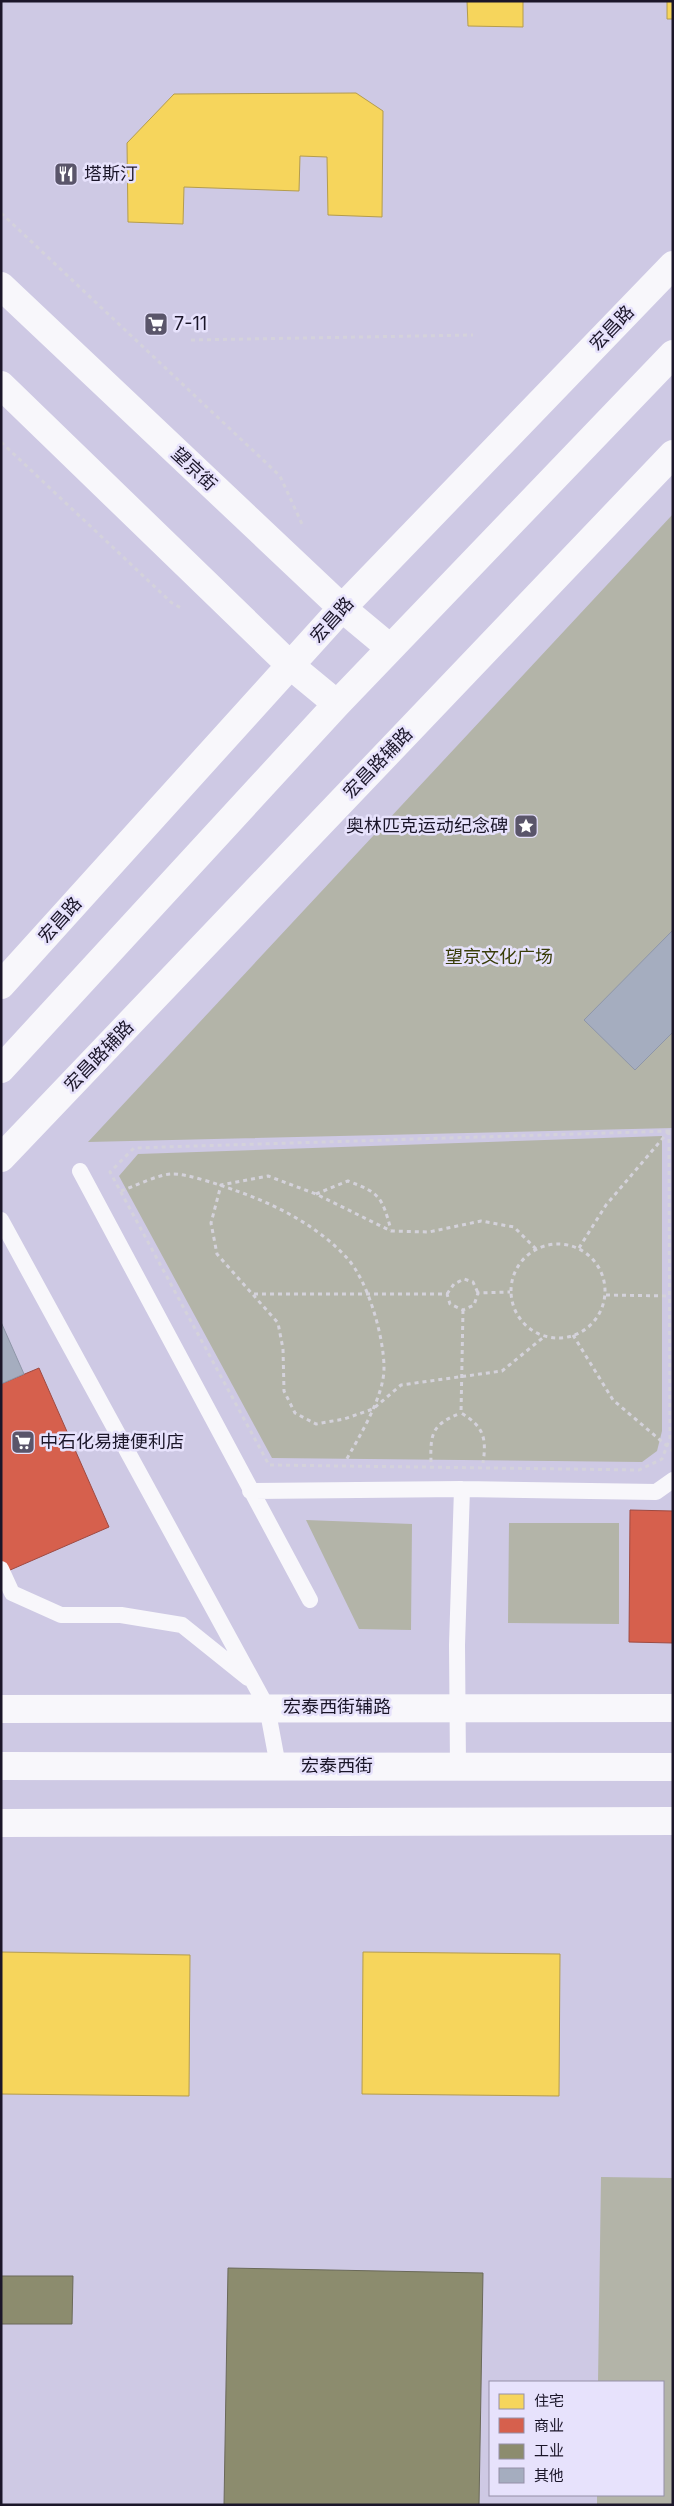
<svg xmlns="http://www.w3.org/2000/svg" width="674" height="2506" font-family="Inter,'Noto Sans SC',sans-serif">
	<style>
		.green { fill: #b3b4a8 }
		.homes { fill: #f6d55c; stroke: #b49c4d }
		.shops { fill: #d6604d; stroke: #9e4a42 }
		.industry { fill: #8c8c6e; stroke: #6a6959 }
		.building { fill: #a5adbf; stroke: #8e96a8 }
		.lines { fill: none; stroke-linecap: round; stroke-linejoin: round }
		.path { stroke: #d4d2db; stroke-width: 3; stroke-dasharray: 4 4; stroke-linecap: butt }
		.lane { stroke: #f8f7fb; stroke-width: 16 }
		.street { stroke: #f8f7fb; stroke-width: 28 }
		.secondary { stroke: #f8f7fb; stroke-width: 28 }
		.labels { text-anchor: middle; stroke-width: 5; stroke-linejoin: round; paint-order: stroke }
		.poi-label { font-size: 18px; fill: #1b1629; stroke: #e7e2fc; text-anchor: start }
		.street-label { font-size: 18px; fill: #1b1629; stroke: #e7e2fc }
		.park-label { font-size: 18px; fill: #393d09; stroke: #e7e2fc }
	</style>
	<rect width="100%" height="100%" fill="#cec9e4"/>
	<path class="green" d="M673,514V1128L88,1142Z
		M662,1136V1431L657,1451L642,1462L272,1458L119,1176L138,1154Z
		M306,1520L412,1524L411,1630L359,1629Z
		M509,1523H619V1624L508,1623Z
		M601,2177L673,2178V2505H597V2495H663V2382H598Z"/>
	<path class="homes" d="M467,1H523V27L468,26Z
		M667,1H673V19H667Z
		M356,93L383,111L382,217L328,215L327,157L300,156L299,191L184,187L183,224L128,222L127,143L174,94Z
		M1,1952L190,1955L189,2096L1,2094Z
		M363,1952L560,1954L559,2096L362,2094Z"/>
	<path class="shops" d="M39,1368L109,1527L1,1574V1384Z
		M630,1510L673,1511V1643L629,1642Z"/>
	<path class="industry" d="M228,2268L483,2273L479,2505H224Z
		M1,2276H73L72,2324H1Z"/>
	<path class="building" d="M673,930V1032L635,1070L584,1020Z
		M1,1322L24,1374L1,1384Z"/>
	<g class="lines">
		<path class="path" d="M1,213L280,476L302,524
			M191,340L473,335
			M1,442L172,603L183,609
			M669,1131L670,1438L662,1459L639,1470L269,1465L110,1172L134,1148Z
			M121,1191C135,1186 159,1174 172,1174C185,1173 220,1185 234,1190C275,1204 318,1226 347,1258C368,1281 384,1337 384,1368C384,1397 359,1437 345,1462
			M316,1194L348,1181C380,1193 382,1197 391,1230
			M511 1291a47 47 0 1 1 94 0a47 47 0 1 1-94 0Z
			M579,1248L606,1205L669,1131
			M536,1249L514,1227L481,1221L429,1232L391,1231L316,1194L268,1176L221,1185L211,1223L217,1254L278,1323L283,1349L284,1391L295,1413L316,1424L344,1419L373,1409L401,1385L502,1371L545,1336
			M254,1294H447L450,1304L463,1310L474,1305L478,1293L510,1292
			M447,1294L454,1284L464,1279L473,1282L478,1293
			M606,1295L670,1296
			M463,1310L461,1413C483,1426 487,1437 483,1463
			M573,1335L613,1400L673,1451
			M431,1462C430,1432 433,1424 461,1413"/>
		<path class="lane" d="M80,1171L310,1600
			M1,1220L267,1707L278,1766
			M250,1491L462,1489L656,1492L673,1480
			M1,1569L12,1593L61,1615H121L182,1625L248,1678
			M458,1766L457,1645L462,1489"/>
		<path class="street" d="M1,1158L673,454
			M1,1709L673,1708"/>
		<path class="secondary" d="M1,286L342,608L390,648
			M1,385L291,666L337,704
			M1,985L342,608L673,265
			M1,1069L337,704L673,354
			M1,1766L673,1767
			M1,1823L673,1821"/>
	</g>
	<defs>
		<g id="restaurant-square" transform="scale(1.25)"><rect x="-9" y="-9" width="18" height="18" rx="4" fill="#5a556a" stroke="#e7e2fc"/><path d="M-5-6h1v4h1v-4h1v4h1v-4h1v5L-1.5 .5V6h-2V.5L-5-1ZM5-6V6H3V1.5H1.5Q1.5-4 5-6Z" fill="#fff"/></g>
		<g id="supermarket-square" transform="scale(1.25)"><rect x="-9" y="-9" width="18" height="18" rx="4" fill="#5a556a" stroke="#e7e2fc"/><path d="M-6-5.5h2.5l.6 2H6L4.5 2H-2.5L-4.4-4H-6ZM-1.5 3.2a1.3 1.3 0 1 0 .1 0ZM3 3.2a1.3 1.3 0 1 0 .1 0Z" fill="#fff"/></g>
		<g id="sight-square" transform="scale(1.25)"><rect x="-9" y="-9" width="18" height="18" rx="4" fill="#5a556a" stroke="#e7e2fc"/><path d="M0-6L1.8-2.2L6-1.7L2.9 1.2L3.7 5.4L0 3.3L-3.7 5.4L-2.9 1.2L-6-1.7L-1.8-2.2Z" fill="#fff"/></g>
	</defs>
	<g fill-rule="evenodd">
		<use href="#restaurant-square" x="66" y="174"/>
		<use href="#supermarket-square" x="156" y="324"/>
		<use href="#sight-square" x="526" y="826"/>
		<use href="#supermarket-square" x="23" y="1442"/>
	</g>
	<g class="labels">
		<g class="poi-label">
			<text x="84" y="180">塔斯汀</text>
			<text x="174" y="330">7-11</text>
			<text x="508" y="832" text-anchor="end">奥林匹克运动纪念碑</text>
			<text x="40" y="1448">中石化易捷便利店</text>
		</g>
		<g class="street-label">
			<text transform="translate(612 328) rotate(-46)" y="6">宏昌路</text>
			<text transform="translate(194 469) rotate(43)" y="6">望京街</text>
			<text transform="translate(332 620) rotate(-48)" y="6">宏昌路</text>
			<text transform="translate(378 763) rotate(-46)" y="6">宏昌路辅路</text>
			<text transform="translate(60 920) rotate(-48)" y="6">宏昌路</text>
			<text transform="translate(99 1056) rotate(-46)" y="6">宏昌路辅路</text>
			<text x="337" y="1713">宏泰西街辅路</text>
			<text x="337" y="1772">宏泰西街</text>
		</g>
		<g class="park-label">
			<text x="499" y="963">望京文化广场</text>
		</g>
	</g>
	<rect width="674" height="2506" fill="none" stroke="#1b1629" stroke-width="5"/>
	<rect x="489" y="2381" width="175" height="115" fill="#e7e2fc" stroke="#9590a8"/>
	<rect x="499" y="2394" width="25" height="15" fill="#f6d55c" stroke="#9590a8"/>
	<text x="534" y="2406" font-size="15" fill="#1b1629">住宅</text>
	<rect x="499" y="2418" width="25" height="15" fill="#d6604d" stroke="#9590a8"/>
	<text x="534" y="2431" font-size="15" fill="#1b1629">商业</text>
	<rect x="499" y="2444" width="25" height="15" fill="#8c8c6e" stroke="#9590a8"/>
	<text x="534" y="2456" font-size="15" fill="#1b1629">工业</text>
	<rect x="499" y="2468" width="25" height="15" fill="#a5adbf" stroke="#9590a8"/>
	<text x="534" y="2481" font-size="15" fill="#1b1629">其他</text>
</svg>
